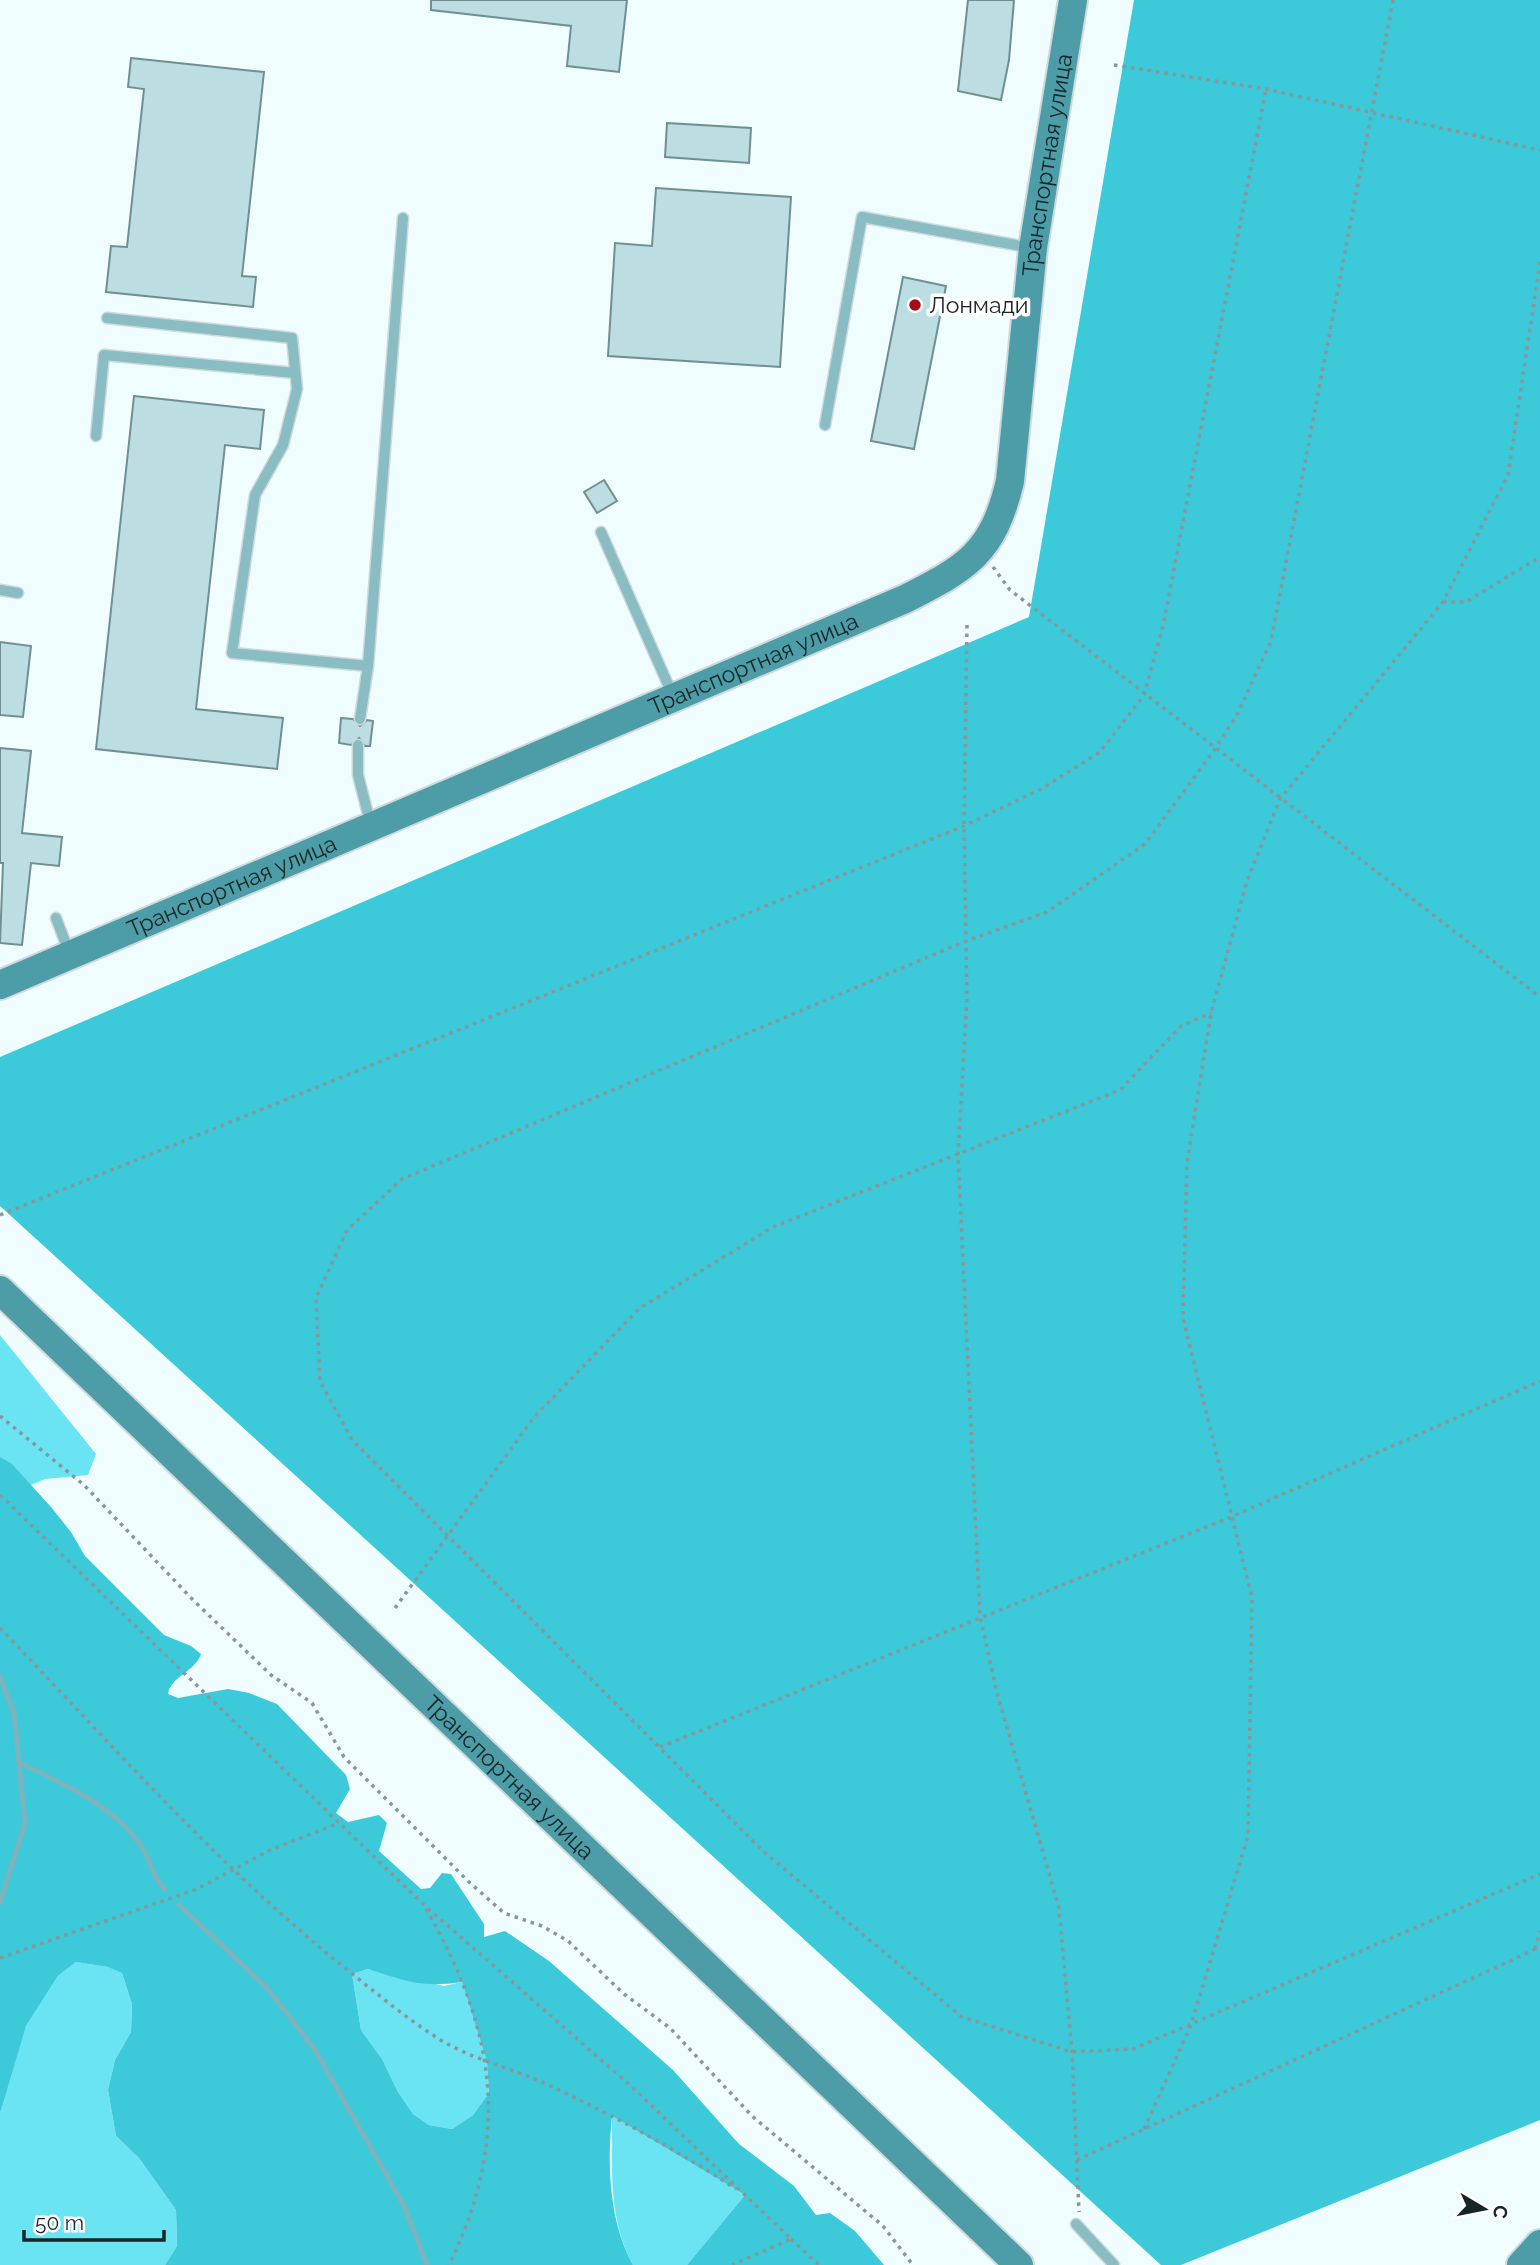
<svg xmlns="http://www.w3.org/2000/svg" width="1540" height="2265" font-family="Raleway,sans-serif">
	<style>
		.green { fill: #6ae3f3 }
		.forest { fill: #3cc9da; fill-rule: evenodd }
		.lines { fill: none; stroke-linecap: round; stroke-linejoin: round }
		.stream { stroke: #7eb3bb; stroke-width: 5 }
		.building { fill: #bcdde2; stroke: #708f93; stroke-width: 2 }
		.lane-casing { stroke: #cddadc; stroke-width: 13 }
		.secondary-casing { stroke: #cddadc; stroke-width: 32 }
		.path { stroke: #8a9799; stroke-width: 3.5; stroke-dasharray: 3.5 5; stroke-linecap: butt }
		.lane { stroke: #8abcc3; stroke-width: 10 }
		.secondary { stroke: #4c9da8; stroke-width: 28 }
		.poi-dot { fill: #a40d13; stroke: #fff; stroke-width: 2.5 }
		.labels { text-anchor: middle; stroke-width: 7; stroke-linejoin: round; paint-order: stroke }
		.street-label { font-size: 23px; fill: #182527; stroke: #fff }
		.poi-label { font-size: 23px; fill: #182527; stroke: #fff; text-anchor: start }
	</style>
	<rect width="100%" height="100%" fill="#f0fdff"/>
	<path class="green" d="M0,1335L96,1454L88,1475L45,1479L31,1485L0,1457Z
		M76,1962L109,1967L122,1973L132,2004L131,2032L115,2060L108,2090L116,2136L139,2158L176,2210L177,2246L165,2265H0V2113L9,2073L26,2026L58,1976Z
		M368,1969L444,1986L462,1982L487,2062L489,2093L473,2115L452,2129L429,2125L413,2114L398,2092L382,2059L361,2030L352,1974Z
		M612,2116L745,2195L687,2265H633C608,2218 612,2168 612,2116Z"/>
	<path class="forest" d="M1134,0H1540V2120L1181,2265H1161L0,1206V1057L1029,617Z
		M0,1457L12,1464L51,1507L71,1532L85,1556L164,1635L191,1646L201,1654C195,1672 171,1676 168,1694L178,1698L228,1689L249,1693L277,1704L346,1775L350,1789L336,1813L348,1822L379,1815L387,1823L379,1851L421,1889L430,1888L442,1873L451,1874L484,1924V1937L505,1931L549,1961L673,2070L739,2144L794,2186L816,2215L830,2213L855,2231L884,2265H687L745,2195L612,2116C607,2165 609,2221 633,2265H165L177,2246L176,2210L139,2158L116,2136L108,2090L115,2060L131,2032L132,2004L122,1973L108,1967L76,1962L58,1976L26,2026L0,2113ZM368,1969C407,1981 420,1988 462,1982L487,2062L489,2093L473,2115L452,2129L429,2125L413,2114L398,2092L382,2059L361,2030L352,1974Z"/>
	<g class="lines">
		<path class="stream" d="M0,1676L14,1714L25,1823L0,1903
			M19,1762C62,1784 110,1803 139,1843C150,1857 152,1878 165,1890
			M179,1905L268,1989L315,2050L404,2206L427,2265"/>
	</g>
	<path class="building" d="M431,0H627L619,72L567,66L571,26L431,10Z
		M968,0H1014L1009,60L1001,100L958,91Z
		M131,58L264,72L242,276L256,277L253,307L106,292L111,246L127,247L144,89L128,87Z
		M667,123L751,128L749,163L665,157Z
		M656,188L791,197L780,367L608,356L615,243L652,246Z
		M903,277L946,286L914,449L871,441Z
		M134,396L264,410L260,449L225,445L196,709L283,718L277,769L96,749Z
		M604,480L617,501L597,513L584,492Z
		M0,642L31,646L23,717L0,715Z
		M341,718L353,719L360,726L367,720L373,721L370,746H365L359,738L351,745L339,743Z
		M0,748L31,751L22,833L62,837L59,866L31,863L22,945L0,943L3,863H0Z"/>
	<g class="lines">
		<g class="lane-casing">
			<path id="lane" d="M107,318L292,338L297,389L283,445L255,495L232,653L368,666
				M825,425L862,217L1032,248
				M96,436L104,355L295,373
				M601,532L673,696
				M0,590L18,593
				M360,719L368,666L403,218
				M358,745V775L371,826
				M56,918L69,952
				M1076,2224L1114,2265"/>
		</g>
		<g class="secondary-casing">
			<g id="secondary">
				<path id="s1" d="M0,985L905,599C968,567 993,553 1010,481L1033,248L1073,0"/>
				<path id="s2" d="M0,1290L1019,2265"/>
				<path d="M1521,2265L1540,2244"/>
			</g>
		</g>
		<path class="path" d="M1393,0L1271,641L1238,713L1215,749L1145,844L1047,912L966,941L402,1179L347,1230L316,1298L320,1381L352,1440L765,1853L962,2017L1072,2052L1133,2049L1540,1874
			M1114,65L1266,89L1540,150
			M993,567L1010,590L1540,997
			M1443,602H1466L1540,557
			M967,625L964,826L967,997L958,1155L980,1616L997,1693L1059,1908L1072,2052L1079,2212
			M0,1215L964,826L1043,788L1100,752L1144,695L1163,626L1266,89
			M0,1416L84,1485L193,1600L271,1675L312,1703L344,1757L469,1882L504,1913L542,1926L568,1941L624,1994L670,2028L752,2116L883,2226L913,2265
			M0,1495L423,1904L632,2087L791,2239L732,2265
			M395,1608L535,1416L640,1308L773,1227L1120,1090L1181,1026L1211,1013
			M0,1628C115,1748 224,1873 355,1976C382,1998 409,2020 439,2039C471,2059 508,2067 542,2082C609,2113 674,2148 736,2189
			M660,1747L1231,1517L1540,1381
			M426,1909C496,2030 512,2136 449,2265
			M1535,1949L1540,1931
			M0,1958L197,1889L270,1850L339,1823
			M1144,2129L1191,2025L1248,1836L1252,1598L1183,1318L1187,1163L1211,1013L1247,881L1280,799L1443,602L1508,475L1540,262
			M1077,2160L1540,1947
			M791,2239L819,2265"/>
		<use href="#lane" class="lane"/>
		<use href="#secondary" class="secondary"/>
	</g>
	<circle class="poi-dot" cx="915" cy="305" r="7"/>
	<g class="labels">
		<g class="street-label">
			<text dy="8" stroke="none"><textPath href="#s1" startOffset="1468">Транспортная улица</textPath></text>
			<text dy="8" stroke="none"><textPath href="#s1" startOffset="819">Транспортная улица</textPath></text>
			<text dy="8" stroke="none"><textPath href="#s1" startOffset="252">Транспортная улица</textPath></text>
			<text dy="8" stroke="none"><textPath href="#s2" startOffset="705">Транспортная улица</textPath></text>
		</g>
		<g class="poi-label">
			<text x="929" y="313">Лонмади</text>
		</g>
	</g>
	<g transform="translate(1484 2209) rotate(100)" stroke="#ffffff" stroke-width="5" paint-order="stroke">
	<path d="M0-5L12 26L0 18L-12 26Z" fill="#182527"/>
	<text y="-10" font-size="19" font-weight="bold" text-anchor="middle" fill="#182527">С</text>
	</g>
	<path d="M24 2230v10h140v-10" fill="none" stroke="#182527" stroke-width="3.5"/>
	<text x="35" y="2230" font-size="21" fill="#182527" stroke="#ffffff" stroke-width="5" paint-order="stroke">50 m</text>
</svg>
